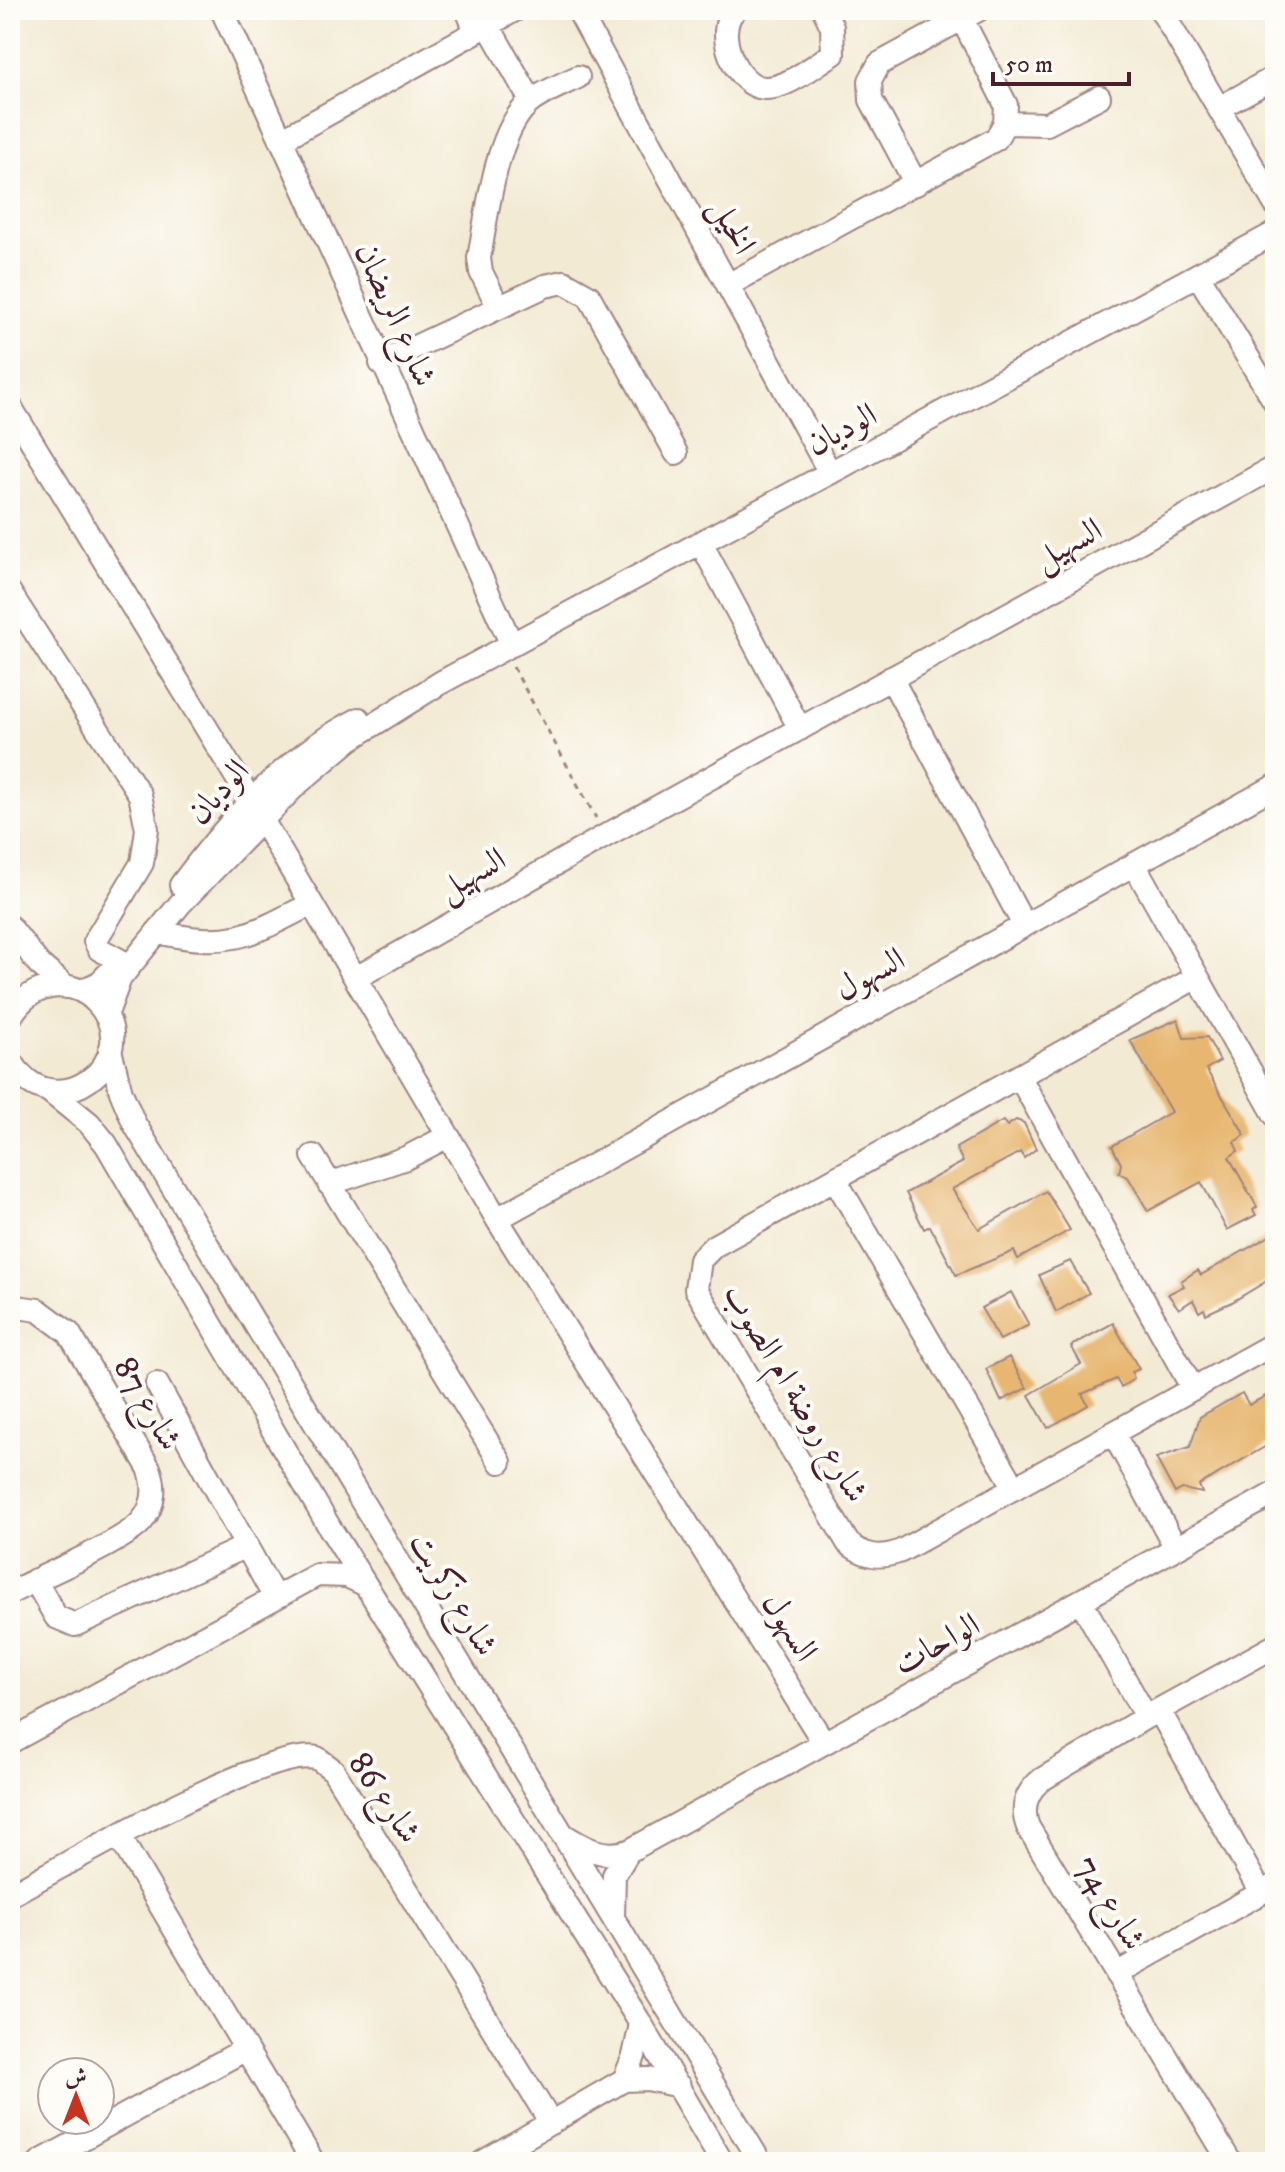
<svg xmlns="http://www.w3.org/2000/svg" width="1285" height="2172" font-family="'IM FELL DW Pica',Amiri,serif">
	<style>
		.building { fill: #e7b66f }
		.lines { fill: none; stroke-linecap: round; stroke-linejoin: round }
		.minor-casing { stroke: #9e8480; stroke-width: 26 }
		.path { stroke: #9e8480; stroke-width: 3; stroke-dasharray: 6 6; stroke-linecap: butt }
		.minor { stroke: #fff; stroke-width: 22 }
		.labels { text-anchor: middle; stroke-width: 8; stroke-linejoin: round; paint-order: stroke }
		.street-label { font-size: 34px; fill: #4a1f2b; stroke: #fdfcf7 }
	</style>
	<rect width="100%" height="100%" fill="#fdfcf7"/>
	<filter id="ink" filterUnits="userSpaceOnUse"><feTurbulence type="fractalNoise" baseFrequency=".0125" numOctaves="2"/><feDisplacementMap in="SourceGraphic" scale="16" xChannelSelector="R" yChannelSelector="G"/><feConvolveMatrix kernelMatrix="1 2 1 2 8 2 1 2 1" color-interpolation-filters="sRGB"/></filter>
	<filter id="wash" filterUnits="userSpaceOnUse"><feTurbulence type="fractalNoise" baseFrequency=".006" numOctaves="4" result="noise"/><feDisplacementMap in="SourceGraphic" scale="32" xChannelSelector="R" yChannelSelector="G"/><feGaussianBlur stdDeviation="1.8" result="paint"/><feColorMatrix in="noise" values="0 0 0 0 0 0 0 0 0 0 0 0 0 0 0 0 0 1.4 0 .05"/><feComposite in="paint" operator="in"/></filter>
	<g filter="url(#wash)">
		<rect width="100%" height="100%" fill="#f3ead4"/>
		<g id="blocks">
			<path class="building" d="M1178,1019L1184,1038L1207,1037L1220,1061L1206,1069L1245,1135L1234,1142L1238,1151L1229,1157L1257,1207L1253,1210L1256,1215L1227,1230L1201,1182L1148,1211L1128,1177L1119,1173L1121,1164L1112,1146L1171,1112L1130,1040Z
				M1016,1120L1024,1123L1036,1149L1024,1158L1020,1152L952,1189L979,1229L1046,1191L1070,1230L1018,1259L1014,1251L956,1275L930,1226L924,1229L906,1193L963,1162L956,1148L1003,1121L1007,1126Z
				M1275,1233V1276L1232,1302L1206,1314L1204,1309L1199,1312L1193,1300L1179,1309L1168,1294L1184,1286L1181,1281L1198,1270L1201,1275Z
				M1070,1261L1089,1293L1056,1312L1039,1275Z
				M1011,1292L1029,1325L1000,1340L981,1308Z
				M1113,1323L1139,1369L1132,1372L1134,1379L1121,1387L1116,1379L1082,1394L1088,1405L1048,1428L1029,1395L1081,1364L1071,1346Z
				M1009,1357L1027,1388L1001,1401L986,1369Z
				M1275,1391V1441L1199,1485L1202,1493L1182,1489L1175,1493L1156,1458L1190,1447L1200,1417L1242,1393L1249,1405Z"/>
		</g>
	</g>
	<g filter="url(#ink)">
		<use href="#blocks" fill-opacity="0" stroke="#9e8480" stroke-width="2"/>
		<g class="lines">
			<g class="minor-casing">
				<path id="minor" d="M222,10L512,645
					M467,10L476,31
					M578,10L830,473
					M735,10C712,31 737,89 766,88C788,88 814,65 833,54L832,27L824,10
					M1161,10L1275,204
					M488,25L531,101
					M1219,108L1275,77
					M1005,123L1047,124L1099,97
					M281,140L515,10
					M916,184L871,100L870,81L879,64L978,10
					M1198,275L1275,402
					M728,285L996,139L1005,123L1006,105L962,19
					M498,306L481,272L479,258C487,216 496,125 533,100C546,91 563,84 578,77
					M381,363L545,286L564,282L589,296L676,453
					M10,406L251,801L497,1219L824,1743
					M701,543L800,729
					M10,593L140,795L147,829L142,863L95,941L99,949L121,961
					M891,678L1024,925
					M1134,864L1275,1115
					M181,885C230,819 285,757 359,719
					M10,927L39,964L66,987
					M157,932C229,948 248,937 311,904
					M1197,977L714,1246L700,1260L696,1289L848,1543C865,1557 881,1559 901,1551L1275,1343
					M356,978L605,836L1275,467
					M81,991L99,983L120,962
					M106,1016L120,978L180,904L296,785L349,740L440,683L1275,233
					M10,1018C20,999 37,987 59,986C73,986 87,992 97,1003C150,1060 51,1134 10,1059
					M110,1050L121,1092L134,1123L760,2162
					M1019,1076L1193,1389
					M48,1090L89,1123L106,1144L330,1528L641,2024L722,2162
					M313,1156L500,1462
					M835,1179L1015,1488
					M329,1184L406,1158L448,1136
					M497,1219L1275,786
					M10,1306L38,1310L69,1333L149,1468C156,1486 155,1505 142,1521C126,1541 38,1578 10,1593
					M157,1384L275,1598
					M1113,1433L1176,1548
					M35,1580L56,1617L75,1625L247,1546
					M1081,1601L1146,1717
					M1159,1710L1261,1893
					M10,1742L317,1575L347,1576L364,1584
					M562,1834C584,1848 602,1859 629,1851L1275,1493
					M119,1836L313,2162
					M10,1895C66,1865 264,1747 317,1758L333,1770L551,2123
					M613,1917L614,1875L629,1851
					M1116,1974L1275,1885
					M624,2080L634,2056L641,2024
					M40,2162L244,2050
					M483,2162L624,2080L648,2079L679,2086
					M1230,2162L1028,1827C1021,1809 1025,1793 1041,1780L1146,1717L1275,1646"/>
			</g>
			<path class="path" d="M513,667L596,818"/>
			<use href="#minor" class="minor"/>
		</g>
	</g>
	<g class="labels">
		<g class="street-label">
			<text transform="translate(734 225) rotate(61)" y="12">الخيل</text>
			<text transform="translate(397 314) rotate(66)" y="12">شارع الريضان</text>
			<text transform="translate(841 428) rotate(-28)" y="12">الوديان</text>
			<text transform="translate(1067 543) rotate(-29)" y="12">السهيل</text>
			<text transform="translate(217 791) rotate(-48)" y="12">الوديان</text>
			<text transform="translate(471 873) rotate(-30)" y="12">السهيل</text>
			<text transform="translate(869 973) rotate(-29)" y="12">السهول</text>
			<text transform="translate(797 1392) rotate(59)" y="12">شارع روضة ام الصوب</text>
			<text transform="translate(149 1403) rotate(60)" y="12">شارع 87</text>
			<text transform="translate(455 1593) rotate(59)" y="12">شارع زكريت</text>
			<text transform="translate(791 1626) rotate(58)" y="12">السهول</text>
			<text transform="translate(936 1643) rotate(-29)" y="12">الواحات</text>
			<text transform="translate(386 1797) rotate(56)" y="12">شارع 86</text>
			<text transform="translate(1112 1902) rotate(59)" y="12">شارع 74</text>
		</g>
	</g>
	<rect width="1285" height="2172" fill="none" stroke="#fdfcf7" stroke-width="40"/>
	<g transform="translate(76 2096)"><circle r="38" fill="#fdfcf7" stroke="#b5a4a5" stroke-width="2"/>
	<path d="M0-6L14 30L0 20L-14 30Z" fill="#c8321e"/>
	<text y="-12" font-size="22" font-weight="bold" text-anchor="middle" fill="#4a1f2b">ش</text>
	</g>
	<path d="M993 72v12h136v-12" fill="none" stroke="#4a1f2b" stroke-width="4"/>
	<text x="1005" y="72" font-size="24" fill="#4a1f2b" stroke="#fdfcf7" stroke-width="6" paint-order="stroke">50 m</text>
</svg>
